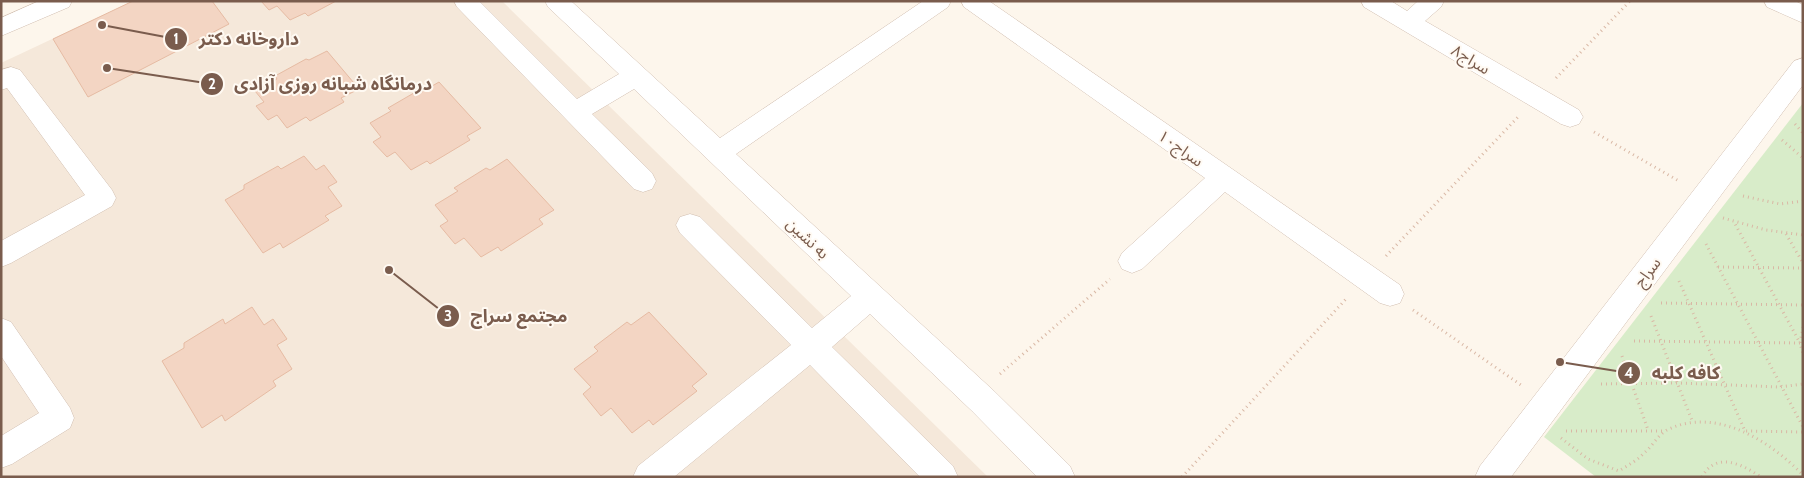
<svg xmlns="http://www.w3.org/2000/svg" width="1804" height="478" font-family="Cabin,'Noto Sans Arabic',sans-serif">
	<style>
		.residential { fill: #f5e8da }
		.green { fill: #d8ecc9 }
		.building { fill: #f3d5c3; stroke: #e6bba3 }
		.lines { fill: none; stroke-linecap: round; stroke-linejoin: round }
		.minor-casing { stroke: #d1beb0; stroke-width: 1 }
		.path { stroke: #d9b8a5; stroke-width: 3; stroke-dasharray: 1 4; stroke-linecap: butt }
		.minor { fill: #fff; fill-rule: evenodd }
		.labels { text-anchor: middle; stroke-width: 4; stroke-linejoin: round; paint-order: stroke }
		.street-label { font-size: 16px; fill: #7a5c4d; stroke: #fffaf3 }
		.leader { fill: none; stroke: #7a5c4d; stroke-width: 2 }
		.callout-dot { fill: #7a5c4d; stroke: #fffaf3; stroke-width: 2 }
		.mark-label { font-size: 15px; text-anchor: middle; font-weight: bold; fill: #fff }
		.callout-label { font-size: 18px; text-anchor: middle; font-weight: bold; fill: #7a5c4d; stroke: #fffaf3; stroke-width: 4; stroke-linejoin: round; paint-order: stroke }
	</style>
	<rect width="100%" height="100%" fill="#fdf6ec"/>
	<path class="residential" d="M133,1H502L988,477H1V63Z"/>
	<path class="green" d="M1803,103V477H1596L1544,437Z"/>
	<path class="building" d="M133,1H212L229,24L88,97L53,39Z
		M261,1H336L308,16L305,13L290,20L277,6L269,10Z
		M327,51L359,89L341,98L344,102L310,121L306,117L287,128L277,115L268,120L256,106L264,102L255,91L277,79L275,76L306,59L309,60Z
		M439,82L481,128L467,136L470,140L430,164L427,161L411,170L395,152L387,157L373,142L381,137L370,123L391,111L388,108L419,90L422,92Z
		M304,156L316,170L324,165L337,182L328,187L342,206L325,216L329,220L283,248L280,243L263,253L225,200L244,189V185L278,166L281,169Z
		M507,159L554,210L539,219L543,224L501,251L498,247L481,257L464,238L455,244L440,226L448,221L435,205L458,191L454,188L486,168L490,170Z
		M252,307L264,325L273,319L287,339L277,345L292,369L273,381L276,386L225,421L222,415L202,428L162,361L184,348V343L223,319L225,324Z
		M649,312L707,374L692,386L697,391L653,425L649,420L632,433L611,408L601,416L583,394L591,387L574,369L598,351L594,347L627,322L631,325Z"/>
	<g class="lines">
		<g class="minor-casing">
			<path id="minor" d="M39,1H72L69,7L1,36V18Z
				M454,1H479L577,99L619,74L548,7L545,1H571L720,138L923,1H951L948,7L736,154L994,391L1070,466L1075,477H1037L972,411L870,314L832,347L953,466L958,477H920L810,365L674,477H633L638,466L791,345L680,233L676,225L680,217L690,214L700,217L812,328L851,296L634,89L592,114L652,173L656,181L652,189L643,192L634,189L457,7Z
				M961,1H989L1400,285L1404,294L1400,303L1390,306L1380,303L1225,192L1142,269L1132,273L1122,269L1118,261L1122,253L1205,178L964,7Z
				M1361,1H1391L1407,11L1418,1H1444L1441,7L1425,21L1579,110L1583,117L1579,124L1570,127L1561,124L1364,7Z
				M1764,1H1795L1803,5V23L1767,7Z
				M1803,58V85L1511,477H1475L1480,466L1794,61Z
				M11,67L20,70L112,190L116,198L112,206L11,263L1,267V241L85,195L7,88L1,90V70Z
				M1,318L11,322L70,408L74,418L70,428L12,464L1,468V436L39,413L1,356Z"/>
		</g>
		<path class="path" d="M1556,78L1630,1
			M1795,124L1803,133
			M1594,132L1679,181
			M1782,140L1803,158
			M1743,196L1780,204L1803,201
			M1723,218L1766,230L1803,235
			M1786,234L1803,263
			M1706,244L1803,427
			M1386,256L1518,117
			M1718,267L1803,268
			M1679,281L1745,431L1803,432
			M1661,303L1803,305
			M1413,310L1521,385
			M1651,316L1693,423
			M1803,327L1800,343L1803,354
			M1634,341L1800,343L1734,222
			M1622,356L1648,430
			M1000,374L1110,279
			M1601,384L1678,383L1780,387L1803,384
			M1566,431H1665
			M1561,438L1588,459L1619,471C1628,465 1637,461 1644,453C1653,446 1658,434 1669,429C1717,407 1770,441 1803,475
			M1182,477L1346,299
			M1702,477C1716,451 1742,464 1761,477"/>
		<use href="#minor" class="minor"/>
	</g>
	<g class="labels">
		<g class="street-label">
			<text transform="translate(1471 59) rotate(31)" y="6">سراج۸</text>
			<text transform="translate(1181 148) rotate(35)" y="6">سراج۱۰</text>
			<text transform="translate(808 238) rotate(43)" y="6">به نشین</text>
			<text transform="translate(1647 272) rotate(-53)" y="6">سراج</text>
		</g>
	</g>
	<path class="leader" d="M102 25L176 39M107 68L212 84M389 270L448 316M1560 362L1629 373"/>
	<g class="callout-dot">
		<circle cx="102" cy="25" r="5"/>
		<circle cx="107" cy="68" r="5"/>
		<circle cx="389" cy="270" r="5"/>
		<circle cx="1560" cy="362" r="5"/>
		<circle cx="176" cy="39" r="12"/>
		<circle cx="212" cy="84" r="12"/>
		<circle cx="448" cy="316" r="12"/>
		<circle cx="1629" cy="373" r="12"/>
	</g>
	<g class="mark-label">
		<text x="176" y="44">1</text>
		<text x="212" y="89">2</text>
		<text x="448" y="321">3</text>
		<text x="1629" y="378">4</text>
	</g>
	<g class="callout-label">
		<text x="249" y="45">داروخانه دکتر</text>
		<text x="333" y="90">درمانگاه شبانه روزی آزادی</text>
		<text x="519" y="322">مجتمع سراج</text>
		<text x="1686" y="379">کافه کلبه</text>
	</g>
	<rect width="1804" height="478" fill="none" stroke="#7a5c4d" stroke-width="5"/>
</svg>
